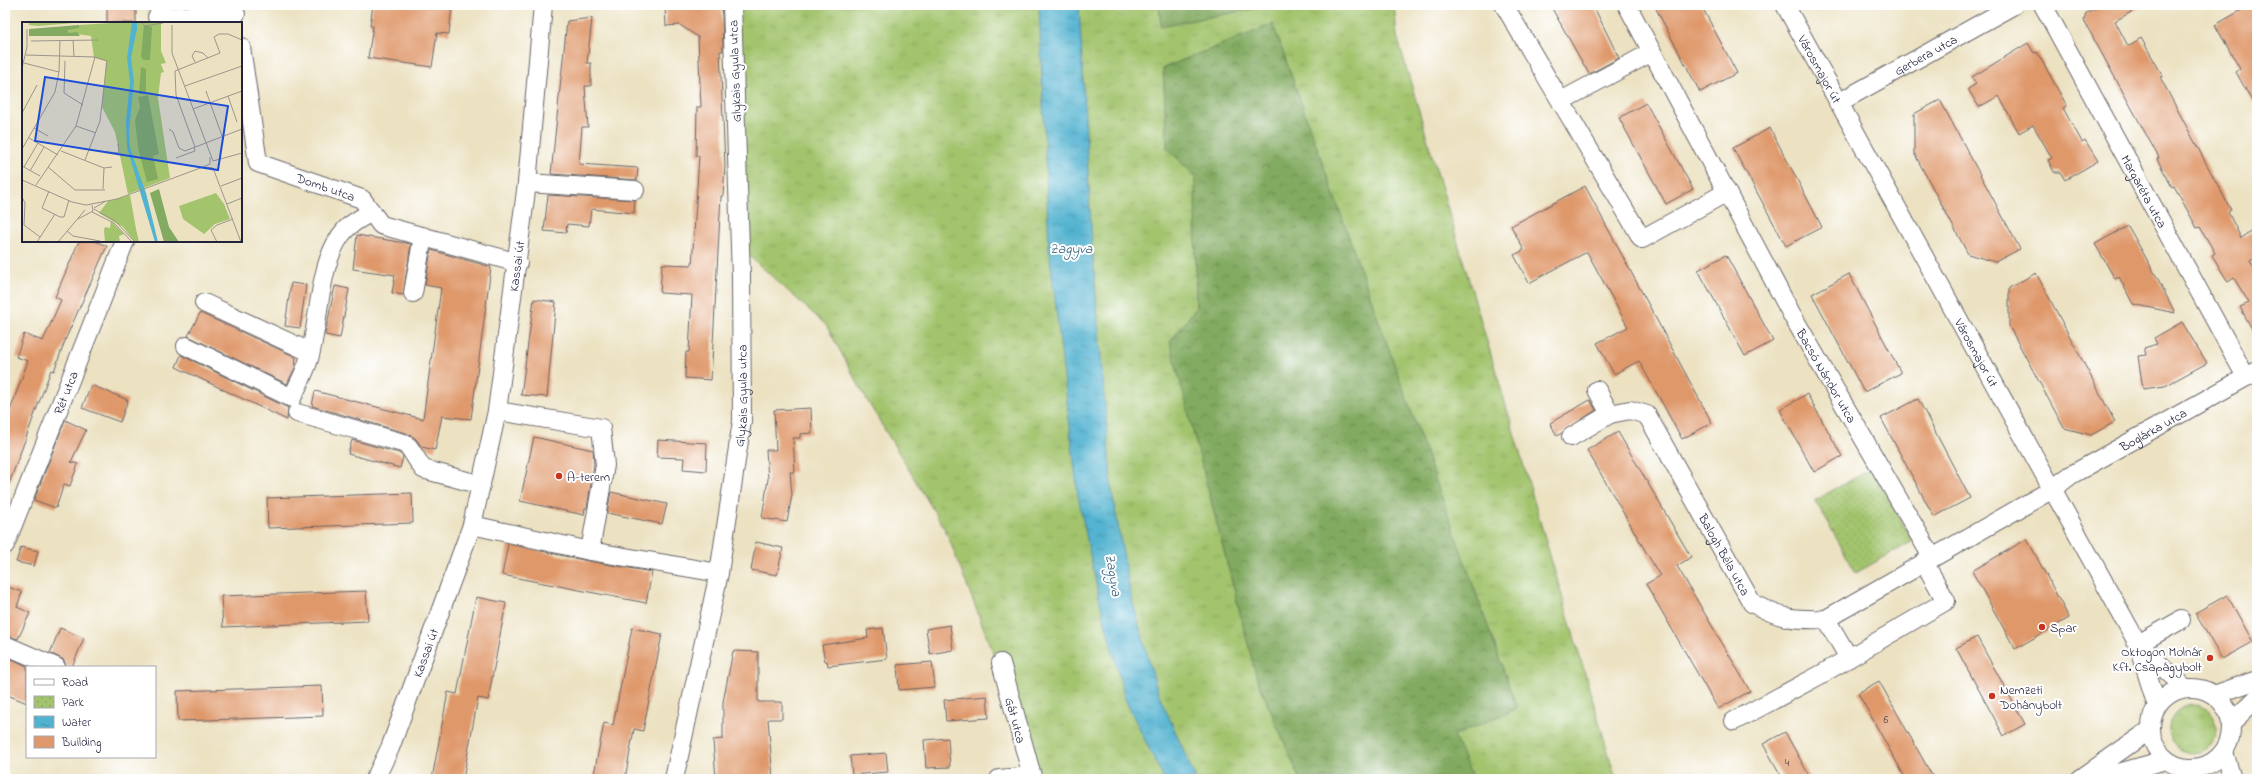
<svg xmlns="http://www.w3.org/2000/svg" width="2262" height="784" font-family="'Indie Flower',sans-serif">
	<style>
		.grass { fill: url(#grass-tufts); stroke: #627354 }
		.forest { fill: url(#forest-crowns); stroke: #52664e }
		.park { fill: url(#park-dots); stroke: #627354 }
		.water { fill: url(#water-ripples); stroke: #3a6a86 }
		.building { fill: #df986b }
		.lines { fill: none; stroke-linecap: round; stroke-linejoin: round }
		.minor-casing { stroke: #69656a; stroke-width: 20 }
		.minor { stroke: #fff; stroke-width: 18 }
		.poi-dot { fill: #c8321e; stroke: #fff; stroke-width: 1.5 }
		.labels { text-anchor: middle; stroke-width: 4; stroke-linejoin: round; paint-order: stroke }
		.number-label { font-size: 11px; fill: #514047 }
		.street-label { font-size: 13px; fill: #22223b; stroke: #fff }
		.poi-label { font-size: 13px; fill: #22223b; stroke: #fff; text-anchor: start }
		.water-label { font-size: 14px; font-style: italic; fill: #355c77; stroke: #fff }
		.inset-road { fill: none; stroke: #9b958c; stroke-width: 1 }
		.view { fill: #1d4ed8; fill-opacity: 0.15; stroke: #1d4ed8; stroke-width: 2 }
		.inset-edge { fill: none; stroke: #22223b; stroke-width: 2 }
	</style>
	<defs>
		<pattern id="grass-tufts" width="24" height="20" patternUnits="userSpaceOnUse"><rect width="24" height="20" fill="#a3c46d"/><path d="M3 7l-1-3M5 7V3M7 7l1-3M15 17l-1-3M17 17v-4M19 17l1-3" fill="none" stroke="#8ca85f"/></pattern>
		<pattern id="forest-crowns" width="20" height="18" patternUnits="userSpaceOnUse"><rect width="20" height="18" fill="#82aa60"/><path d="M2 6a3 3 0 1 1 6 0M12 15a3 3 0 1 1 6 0" fill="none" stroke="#6a8a50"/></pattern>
		<pattern id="park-dots" width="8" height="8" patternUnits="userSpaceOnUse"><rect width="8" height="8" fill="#a3c46d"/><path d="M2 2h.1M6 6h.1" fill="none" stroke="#8ca85f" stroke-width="1.8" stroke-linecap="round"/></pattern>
		<pattern id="water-ripples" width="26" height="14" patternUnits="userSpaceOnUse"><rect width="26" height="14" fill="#52b3d0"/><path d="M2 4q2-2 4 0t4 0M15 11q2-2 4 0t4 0" fill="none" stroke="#4491aa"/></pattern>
	</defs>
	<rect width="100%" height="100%" fill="#fff"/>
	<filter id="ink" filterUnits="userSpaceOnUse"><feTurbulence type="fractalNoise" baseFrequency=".025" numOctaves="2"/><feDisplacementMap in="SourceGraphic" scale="8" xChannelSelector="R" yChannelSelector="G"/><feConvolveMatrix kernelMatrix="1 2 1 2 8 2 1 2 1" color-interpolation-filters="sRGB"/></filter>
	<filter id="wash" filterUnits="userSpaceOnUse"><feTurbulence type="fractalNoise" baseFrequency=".012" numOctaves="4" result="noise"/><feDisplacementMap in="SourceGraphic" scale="16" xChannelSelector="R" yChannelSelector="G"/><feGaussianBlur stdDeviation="0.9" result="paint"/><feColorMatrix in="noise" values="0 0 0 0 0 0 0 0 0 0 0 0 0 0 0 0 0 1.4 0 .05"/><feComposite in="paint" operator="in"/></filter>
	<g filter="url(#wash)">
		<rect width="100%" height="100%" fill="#ece2c2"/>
		<path class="grass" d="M728,5H1394L1397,36L1616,779H1042L946,531L868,402L826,325L746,253Z
			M2169 729a24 24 0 1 1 48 0a24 24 0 1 1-48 0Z"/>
		<path class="forest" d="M1159,5H1253V9L1161,26Z
			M1273,24L1517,708L1454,736L1473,779H1300L1257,679L1170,342L1196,308L1195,176L1167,148L1163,68Z"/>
		<path class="park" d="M1871,469L1913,541L1856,573L1815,500Z"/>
		<path class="water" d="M1039,5H1079L1092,245L1112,492L1130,592L1157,690L1196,779H1164L1125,699L1099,598L1078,496L1049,249Z"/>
		<g id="blocks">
			<path class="building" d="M107,5H136V23H107Z
				M373,5H452L449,34L437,33L432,67L368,58L373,26H370Z
				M690,5H721L722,16L723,51H720L725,166L723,196H721L711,380L685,378L686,352H689L692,295L660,293L662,264L692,265L699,156H696L697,107H701L698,37L680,25L666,26L665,8Z
				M1550,5H1593L1619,58L1589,74Z
				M1654,5H1701L1737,73L1700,92Z
				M2101,5H2144L2115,21L2128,46L2141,38L2163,76L2160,77L2231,210L2228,212L2241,238L2257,229V257L2250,261L2257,273V338L2240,307L2249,303L2234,278L2228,282L2212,255L2215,253L2200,227L2197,228L2174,186L2172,187L2157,159L2159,158L2084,21L2086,13Z
				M2251,5H2257V110L2236,72L2240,69L2215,25Z
				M592,18L587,63H591V86H585L588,127H582L579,164L638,168L637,180L551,174L567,21Z
				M2028,43L2034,53L2037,52L2067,106L2063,108L2082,142L2085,140L2098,161L2065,180L2060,172H2054L2048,160L2052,158L2033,125L2019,133L1999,96L1979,107L1968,89L1976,84L1972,77Z
				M1940,100L2020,249L1995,262L1968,254L1914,153V114Z
				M1646,103L1693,189L1666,204L1619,118Z
				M1770,128L1822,227L1786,246L1733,148Z
				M1585,186L1712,423L1682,439L1639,361L1614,374L1597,343L1628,327L1587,252L1529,283L1514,255L1524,250L1511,226Z
				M548,195L635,200L634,213L591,209L589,226L567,224L566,233L544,231Z
				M2128,226L2158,279L2175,313L2133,304L2119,277L2115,279L2095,244Z
				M357,235L411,244L403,295L392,293L395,275L353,269Z
				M79,241H95L107,246L66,338L54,371L51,370L7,489H5V424L28,361L16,357L24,334L43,341L61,300L55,297Z
				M431,250L491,267L471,419L442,416L435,450L422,447L415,438L406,433L312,406L315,391L423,419L441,288L425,285Z
				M1726,255L1773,341L1745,356L1698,270Z
				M2036,273L2115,422L2091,435L2064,428L2009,326V288Z
				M1849,274L1901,373L1864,392L1812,294Z
				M291,283L306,285L300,328L285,326Z
				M335,286L349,289L340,338L325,335Z
				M534,299L556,302L547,397L521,395Z
				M200,313L296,357L295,368L287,384L188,336Z
				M2182,322L2207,363L2165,386L2143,389L2138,356L2146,355L2144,348L2157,344L2154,338Z
				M181,355L288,408L287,420L176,367Z
				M91,385L128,400L120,422L82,408Z
				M1807,394L1842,456L1814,472L1780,410Z
				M1918,399L1970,498L1934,517L1881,418Z
				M1590,400L1596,410L1557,436L1550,423Z
				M811,408L812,433L800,434V438H793L795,472H790L792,495L787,522L762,518L768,479L766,450H776L774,410Z
				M65,420L86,430L71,462L78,464L70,486L64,484L56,508L34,500Z
				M1618,432L1691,557L1677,566L1750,691L1718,709L1646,584L1660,576L1587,450Z
				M534,437L593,450L594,465L587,508H585L584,515L520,501Z
				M352,440L399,453L403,457L400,468L348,454Z
				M658,440L707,443L706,471L683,469L684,458L657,457Z
				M611,492L667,504L662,524L607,513Z
				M412,493L413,523L268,528L267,498Z
				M2027,539L2069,618L2015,649L1972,571Z
				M756,542L783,548L777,575L751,570Z
				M508,544L588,561L652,572L646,603L502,575Z
				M21,547L38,551L34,566L16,562Z
				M5,586L22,592L17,607L30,613L18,639L5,635Z
				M366,591L368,621L223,627L221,596Z
				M2227,595L2253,642L2222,659L2195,613Z
				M476,597L506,603L488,700L478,698L463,779H432L448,692L457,694Z
				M950,625L953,650L930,654L926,629Z
				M60,628L84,638L72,667H66L64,660L50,653Z
				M632,628L662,634L643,731L634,729L625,779H593L604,723L613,725Z
				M883,628L887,659L828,666L827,661H825L822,645L868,638L867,630Z
				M1977,637L2025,724L2004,736L1956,648Z
				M733,651L758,652V702H782V719H768L773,778L716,779L713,740L723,739V702Z
				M5,656L27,666V703L5,694Z
				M932,662L935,687L899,690L897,665Z
				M1879,681L1934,779H1906L1887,745L1858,693Z
				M322,686L323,716L178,721L177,691Z
				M987,696L989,718L946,721L944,700Z
				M1785,732L1811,779H1783L1763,744Z
				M948,738L950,767L926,768L924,740Z
				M886,753L888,772L852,775L850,756Z"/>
		</g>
	</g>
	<g filter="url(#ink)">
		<use href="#blocks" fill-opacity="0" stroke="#69656a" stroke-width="1"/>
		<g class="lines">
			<g class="minor-casing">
				<g id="minor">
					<path d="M1504,5L1642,239L1727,192"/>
					<path id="s1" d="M1627,5L1792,315L1932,557"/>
					<path id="s2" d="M1785,5L2138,644L2185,688"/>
					<path id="s3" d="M2043,5L2246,377"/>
					<path d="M157,17L236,14"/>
					<path id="s4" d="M241,47L258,163L362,199L381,225L518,263"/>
					<path d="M1561,101L1652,52"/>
					<path id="s5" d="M1838,103L2014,5"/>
					<path d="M527,183L635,190"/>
					<path d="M413,293L423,236"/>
					<path d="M204,303L310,352"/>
					<path d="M186,346L292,398C298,385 305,373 309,359C320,321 318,258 346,229C354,221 363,217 372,212"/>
					<path id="s6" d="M1597,390L1610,414L1630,410L1647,415L1752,603C1781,619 1794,620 1826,619L2051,490L2071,475L2257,371"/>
					<path d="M497,411L601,428L605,465L590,551"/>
					<path d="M297,413L403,443L409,447L423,469L481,485"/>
					<path d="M1571,437L1610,414"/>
					<path d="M472,525L590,551L719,573"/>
					<path id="s7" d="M5,545L125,241"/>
					<path d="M1826,619L1849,658"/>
					<path d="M2138,644L2181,620"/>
					<path d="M5,645L56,667"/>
					<path d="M2138,645L2157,706"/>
					<circle cx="2191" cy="728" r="40"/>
					<path d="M2214,695L2257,680"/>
					<path d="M1734,721L1820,675L1946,601L1924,562"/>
					<path d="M2231,723L2257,698"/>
					<path d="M2224,752L2232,779"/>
					<path id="s8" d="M375,779L390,748L472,525L497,411L527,183L543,5"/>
					<path id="s9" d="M674,779L719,573L742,421L741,277L732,5"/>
					<path d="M999,779L1032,776L1001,663"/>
					<path d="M2080,779L2150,730"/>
					<path d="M2097,779L2165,760"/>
				</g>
			</g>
			<use href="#minor" class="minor"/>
		</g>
	</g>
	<g class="poi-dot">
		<circle cx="559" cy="476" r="4"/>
		<circle cx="2042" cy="627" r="4"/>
		<circle cx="2210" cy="658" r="4"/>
		<circle cx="1992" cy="696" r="4"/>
	</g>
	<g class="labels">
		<g class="number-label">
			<text x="1886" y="723">6</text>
			<text x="1787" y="766">4</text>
		</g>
		<g class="street-label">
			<text dy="5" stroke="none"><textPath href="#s5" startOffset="100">Gerbera utca</textPath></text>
			<text dy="5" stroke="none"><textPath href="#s2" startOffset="73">Városmajor út</textPath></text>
			<text transform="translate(734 71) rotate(-92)" y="5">Glykais Gyula utca</text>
			<text dy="5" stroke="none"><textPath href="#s4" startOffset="189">Domb utca</textPath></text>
			<text dy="5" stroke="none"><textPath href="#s3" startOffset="212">Margaréta utca</textPath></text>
			<text dy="5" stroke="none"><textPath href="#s8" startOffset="535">Kassai út</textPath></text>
			<text dy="5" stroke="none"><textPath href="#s2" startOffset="397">Városmajor út</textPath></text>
			<text dy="5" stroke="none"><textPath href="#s1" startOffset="421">Bacsó Nándor utca</textPath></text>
			<text dy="5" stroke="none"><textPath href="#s7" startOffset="164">Rét utca</textPath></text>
			<text dy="5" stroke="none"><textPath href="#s9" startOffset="390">Glykais Gyula utca</textPath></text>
			<text dy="5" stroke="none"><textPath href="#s6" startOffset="736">Boglárka utca</textPath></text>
			<text dy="5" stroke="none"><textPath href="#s6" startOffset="225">Balogh Béla utca</textPath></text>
			<text dy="5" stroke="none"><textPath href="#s8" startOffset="136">Kassai út</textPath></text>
			<text transform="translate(1016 720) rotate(75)" y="5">Gát utca</text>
		</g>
		<g class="poi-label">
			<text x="567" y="481">A-terem</text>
			<text x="2050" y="632">Spar</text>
			<text x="2202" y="656" text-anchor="end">Oktogon Molnár<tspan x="2202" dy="15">Kft. Csapágybolt</tspan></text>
			<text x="2000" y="694">Nemzeti<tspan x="2000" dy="15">Dohánybolt</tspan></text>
		</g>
		<g class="water-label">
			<text x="1071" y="253">Zagyva</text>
			<text transform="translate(1114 575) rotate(81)" y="5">Zagyva</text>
		</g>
	</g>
	<g transform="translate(22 22)">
		<rect width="220" height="220" fill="#ece2c2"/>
		<path d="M7,0H64L16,4L7,3ZM105,0L139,1V29L144,41L139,42L142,50L139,51L136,76L148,156L106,172L93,110L80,85L84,39L72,36L69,14L47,11L46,7L57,6V3Z" fill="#a3c46d"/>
		<path d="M57,3V6L46,8L47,11L55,10L58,14H7V7ZM122,3L130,5L128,38H121L119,34ZM119,45L124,47V72H117ZM126,73L137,132L131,134L136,157L125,160L116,126L113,98L118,85L116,75ZM137,167L147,205L157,220H142L128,171Z" fill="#82aa60"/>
		<path d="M194,171L202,182L208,197L193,202L182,212L161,197L157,184ZM108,173L114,207L117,220H113L101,205L77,191L86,179ZM89,199L102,212L97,214L98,220H83L82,208L83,205L88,206Z" fill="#a3c46d"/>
		<path d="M110,0H115V7L109,36L112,60L107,109L108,126L124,171L136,220H133L105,126L104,99L108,60L105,36Z" fill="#52b3d0"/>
		<path class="inset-road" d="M119,0L123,4L141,1M150,3V31L191,139M51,18L52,34M9,19L76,18M4,33L73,35L85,39L78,99L63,138M43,39L42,71L61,83M173,40L170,34L173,29L181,31L186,36M2,41L37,50M0,46L5,25V7M163,64L220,44M184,69L200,114M206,74L215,100M171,87L220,69M0,91L15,63M54,104L74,111M12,106L26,114M147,107L151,110L157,126L163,129L220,107M7,116L36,133M173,125L154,73L153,49L198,31L192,15L197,12H206L220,18M0,127L33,70L37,50L38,18M67,128L97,131L96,122M39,129L82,146L90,145M154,136L173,129L172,125M191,139L220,131M0,144L18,154M2,145L16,121M26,145L53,168H83M182,145L191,146L219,220M8,149L22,125M0,158L50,180M14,163L54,104L73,35M199,164L220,156M81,167L82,146M27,169L20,186L38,195H42L47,178M0,175L3,181L2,203M50,180L64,183L95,177L181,145L188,142V135M205,182L220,176M72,186L84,179M72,187L93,199L113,220M70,190L92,201L110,220M56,197L71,189L70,183M2,203L18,215M45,209L51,214L78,219M15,220L33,192M36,220L63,188M195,220L189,208L195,203L211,197"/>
		<path class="view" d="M23,55L206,84L196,148L13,119Z"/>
		<rect width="220" height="220" class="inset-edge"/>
	</g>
	<rect width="2262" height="784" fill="none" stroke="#fff" stroke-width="20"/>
	<rect x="26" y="666" width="130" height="92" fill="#ffffff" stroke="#a7a7b1"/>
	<rect x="34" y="679" width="20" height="6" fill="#ffffff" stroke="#a7a7b1"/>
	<text x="62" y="686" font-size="12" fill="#22223b">Road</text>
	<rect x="34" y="696" width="20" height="12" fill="url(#park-dots)" stroke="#a7a7b1"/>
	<text x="62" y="706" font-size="12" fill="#22223b">Park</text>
	<rect x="34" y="716" width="20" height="12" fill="url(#water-ripples)" stroke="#a7a7b1"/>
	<text x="62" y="726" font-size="12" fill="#22223b">Water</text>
	<rect x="34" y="736" width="20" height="12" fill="#df986b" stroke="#a7a7b1"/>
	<text x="62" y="746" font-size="12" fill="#22223b">Building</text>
</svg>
